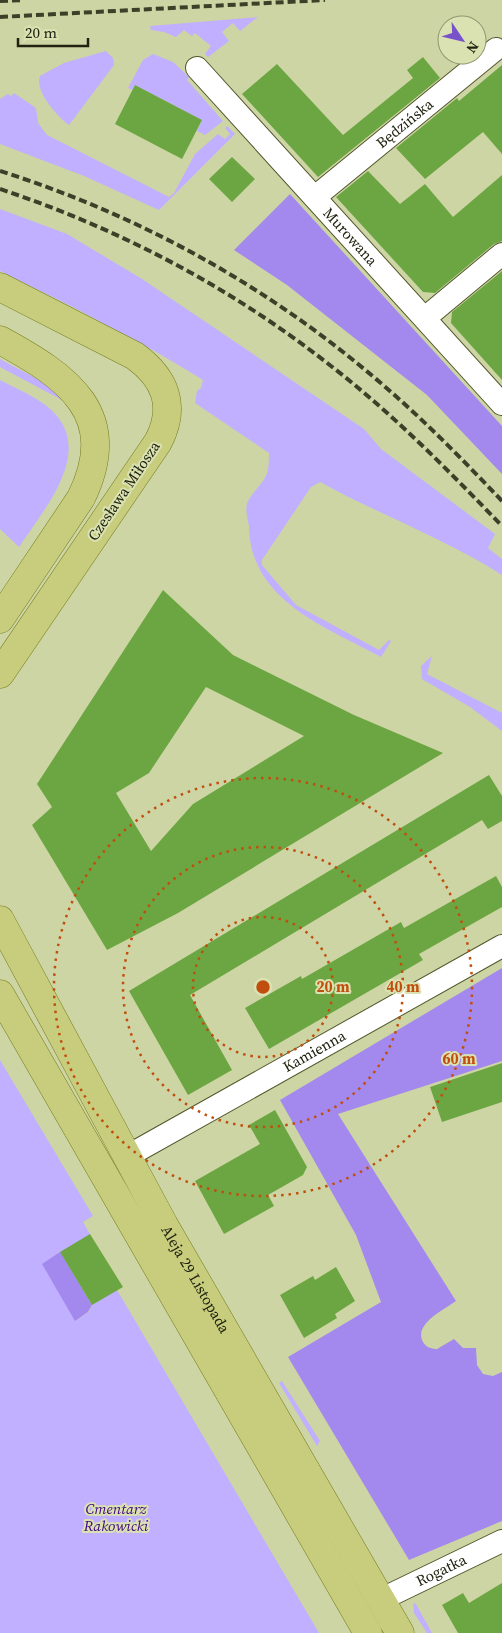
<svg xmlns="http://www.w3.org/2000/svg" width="502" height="1633" font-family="'Source Serif 4',serif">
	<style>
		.green { fill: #c1afff }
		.forest { fill: #a389ee }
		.building { fill: #6ca642; fill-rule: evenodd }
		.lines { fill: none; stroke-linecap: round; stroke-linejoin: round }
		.street-casing { stroke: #52562a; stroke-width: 24 }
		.primary-casing { stroke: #757c1f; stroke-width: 29 }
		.street { stroke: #fff; stroke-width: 22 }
		.primary { stroke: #c7cd7d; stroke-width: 28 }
		.rail { stroke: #3d4028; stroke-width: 4; stroke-dasharray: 8 4; stroke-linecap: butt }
		.ring { fill: none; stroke: #c04e0d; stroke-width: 2.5; stroke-dasharray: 2.5 5 }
		.labels { text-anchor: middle; stroke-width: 4; stroke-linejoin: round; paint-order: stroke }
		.street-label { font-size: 15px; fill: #212310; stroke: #dbe2b1 }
		.park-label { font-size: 15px; font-style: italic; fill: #400583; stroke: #dbe2b1 }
		.centre { fill: #c04e0d; stroke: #dbe2b1; stroke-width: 2.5 }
		.ring-label { font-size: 15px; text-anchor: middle; font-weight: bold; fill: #c04e0d; stroke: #dbe2b1; stroke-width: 4; stroke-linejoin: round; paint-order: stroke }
	</style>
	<rect width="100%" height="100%" fill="#ced5a4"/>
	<path class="green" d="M258,17L240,31L233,23L222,32L229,41L208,57L205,54L211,46L195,33L192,36L184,30L176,37L164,32L151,30L150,26Z
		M106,51L113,58L114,65L69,125C58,117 34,91 40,76L64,63Z
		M153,54L173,62L189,77L187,80L223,121L205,135L197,131L202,120L135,85L132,90L128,88L143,60Z
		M14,93L36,108L38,123L47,135L169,197L174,193L195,154L218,134L225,139L230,134L225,128L227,126L235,134L159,210L84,176L0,144V99L8,94L11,96Z
		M0,209L67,234L142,279L364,429L381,449L495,534L488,548L502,559V575C444,538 380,515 320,482L311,487L262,560V565L296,605L379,650L389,640L391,641L381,657C326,627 250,601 249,526C248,520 245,510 247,504C250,494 261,486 266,476C269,470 269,460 269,453L195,403L197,391L201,388L203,380C138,339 69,305 0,271Z
		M0,359L52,387L62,400L0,367Z
		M0,380C13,387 28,393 41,402C102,443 47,505 19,547L0,529Z
		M432,656L427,674L502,713V731L470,707L422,679L421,666Z
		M0,1060L93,1216L83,1222L90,1234L75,1321L89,1312L92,1305L117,1290L319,1633H0Z
		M282,1381L320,1441L317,1446L279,1383Z
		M413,1603L416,1604L432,1633H427L414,1613Z"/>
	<path class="forest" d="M290,194L502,426V474L427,395L287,285L234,250Z
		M502,968V1061L338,1114L456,1301C445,1309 413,1324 423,1342C426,1347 431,1349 437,1349L454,1339L463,1348H476L477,1365L483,1374L493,1376L502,1372V1521L409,1560L288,1357L381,1302L356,1235L280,1100Z
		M60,1252L92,1305L88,1312L75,1321L42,1264Z"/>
	<path class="building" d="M423,57L440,78L318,177L242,94L277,64L343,135L413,78L407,70Z
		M502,65V154L483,132L425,179L396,148L457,98L459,101Z
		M135,85L202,120L182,159L115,124Z
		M232,157L255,179L232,202L209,179Z
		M368,171L400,204L425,184L453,217L502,175V241L494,244L435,293L423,292L336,197Z
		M502,271V380L451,323L452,312Z
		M163,590L233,655L354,715L443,753L178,913L107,950L32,825L52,807L37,784ZM206,687L304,736L193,804L151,851L116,793L149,773Z
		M489,775L502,796V821L488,829L482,820L190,995L232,1070L188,1095L129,991Z
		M496,876L502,887V907L419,954L423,960L269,1049L245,1008L301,976L302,979L401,922L404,928Z
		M502,1063V1102L442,1122L430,1087Z
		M275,1110L307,1167L303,1175L268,1195L274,1206L224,1234L195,1181L260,1144L249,1125Z
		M90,1234L123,1287L92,1305L60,1252Z
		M336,1267L355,1301L335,1314L337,1318L304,1338L280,1295L313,1276L315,1280Z
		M502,1583V1633H458L442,1605L463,1593L469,1603Z"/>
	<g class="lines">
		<g class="street-casing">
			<g id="street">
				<path id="s1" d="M197,68L502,404"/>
				<path id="s2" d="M315,197L496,49"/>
				<path d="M425,318L502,254"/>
				<path id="s3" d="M126,1157L502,946"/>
				<path id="s4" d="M380,1600L502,1541"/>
			</g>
		</g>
		<g class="primary-casing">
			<g id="primary">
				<path d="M0,287L135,356C165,378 177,406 158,442L0,674"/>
				<path d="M0,340C68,377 122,414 81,498L0,619"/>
				<path id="s5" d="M0,920L164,1225L400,1633"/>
				<path d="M0,994L368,1633"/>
			</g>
		</g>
		<use href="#street" class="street"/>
		<use href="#primary" class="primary"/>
		<path class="rail" d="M0,1L23,0
			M0,17L325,0
			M0,171C142,216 271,288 383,385C425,421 464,461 502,501
			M0,189C120,229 232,288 331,366C393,414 448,470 502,526"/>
	</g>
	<g class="ring">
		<circle cx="263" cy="987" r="70"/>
		<circle cx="263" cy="987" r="140"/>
		<circle cx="263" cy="987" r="209"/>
	</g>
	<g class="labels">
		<g class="street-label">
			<text dy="5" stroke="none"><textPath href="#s2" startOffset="116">Będzińska</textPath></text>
			<text dy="5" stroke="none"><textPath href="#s1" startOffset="228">Murowana</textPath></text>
			<text transform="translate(124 491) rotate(-56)" y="5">Czesława Miłosza</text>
			<text dy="5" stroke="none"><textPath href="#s3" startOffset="216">Kamienna</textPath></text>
			<text dy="5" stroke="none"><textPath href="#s5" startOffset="409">Aleja 29 Listopada</textPath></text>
			<text dy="5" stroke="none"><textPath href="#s4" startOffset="68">Rogatka</textPath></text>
		</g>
		<g class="park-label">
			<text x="116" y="1514">Cmentarz<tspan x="116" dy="17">Rakowicki</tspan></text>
		</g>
	</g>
	<circle cx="263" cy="987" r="8" class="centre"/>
	<g class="ring-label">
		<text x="333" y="992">20 m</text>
		<text x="403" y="992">40 m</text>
		<text x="459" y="1064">60 m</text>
	</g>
	<g transform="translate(462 40) rotate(125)"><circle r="24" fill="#dbe2b1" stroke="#919671"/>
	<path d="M0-4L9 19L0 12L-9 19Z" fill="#7852cb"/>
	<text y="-8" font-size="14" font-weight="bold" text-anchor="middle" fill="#212310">N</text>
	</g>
	<path d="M18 38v8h70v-8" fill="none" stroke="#212310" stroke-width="2.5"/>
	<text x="25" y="38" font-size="15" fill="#212310" stroke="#dbe2b1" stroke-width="4" paint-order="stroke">20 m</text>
</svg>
